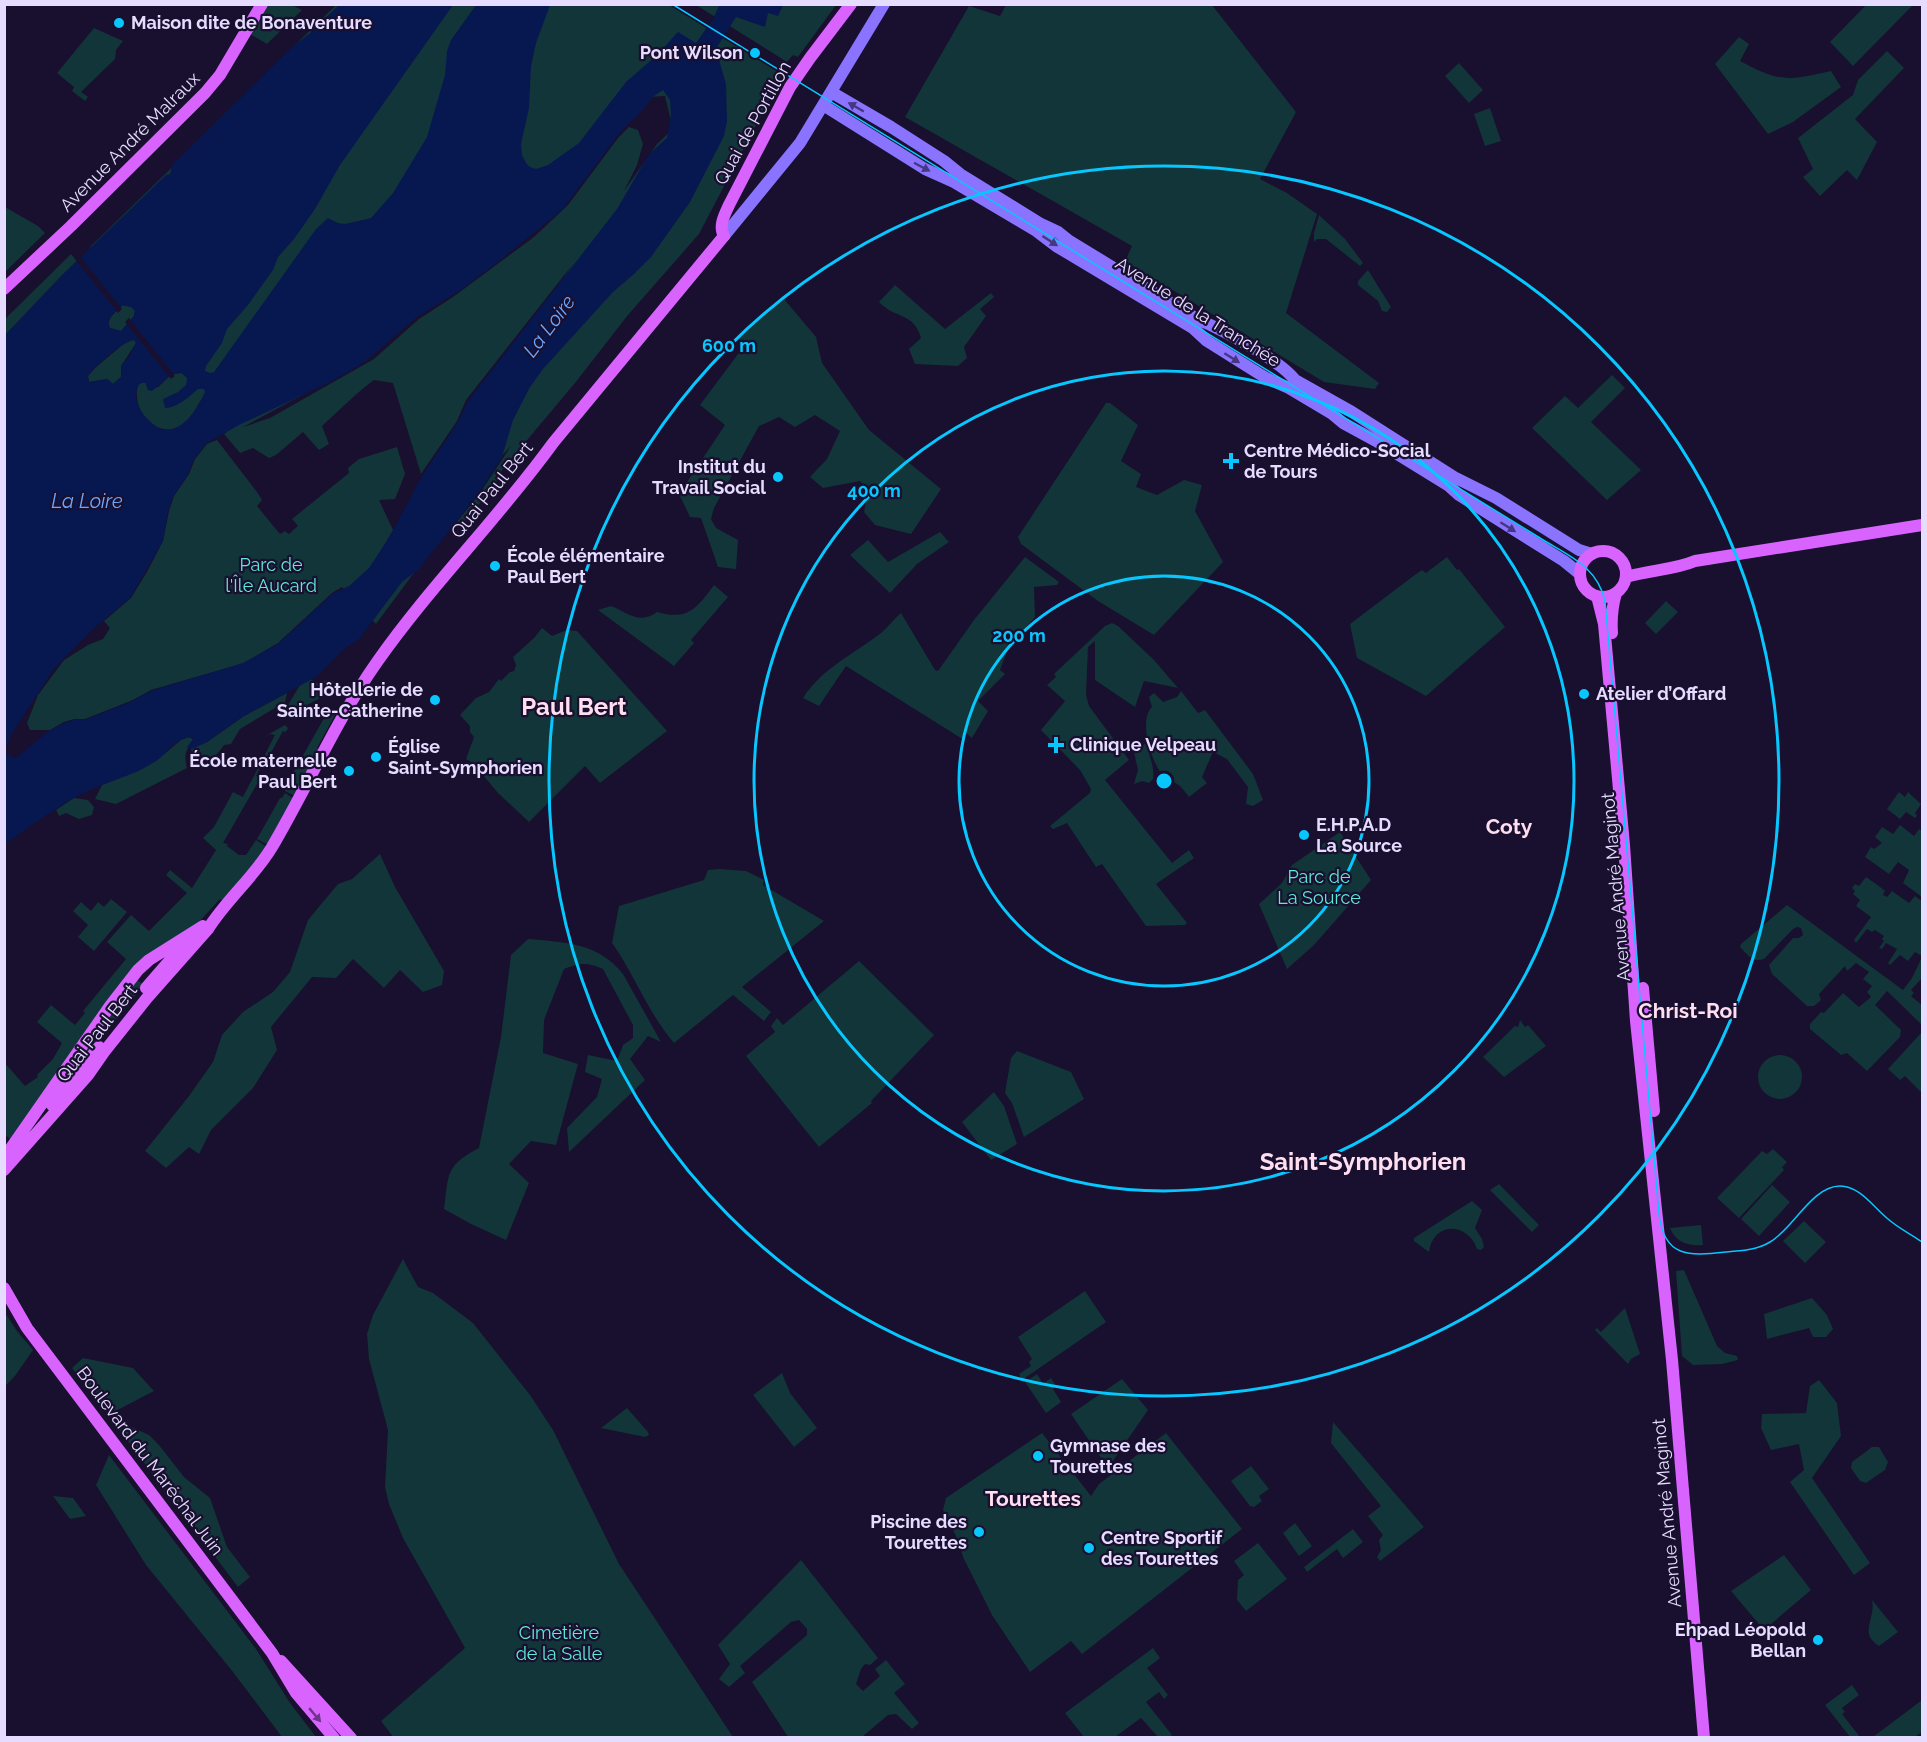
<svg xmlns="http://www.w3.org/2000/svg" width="1927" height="1742" font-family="Raleway,sans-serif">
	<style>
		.green { fill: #123539; fill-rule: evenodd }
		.water { fill: #071850; fill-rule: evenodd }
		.pier { fill: #190f2e }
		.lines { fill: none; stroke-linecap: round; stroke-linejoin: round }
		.secondary { stroke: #8973ff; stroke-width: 12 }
		.primary { stroke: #d963ff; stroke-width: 12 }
		.tram { stroke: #08c7ff; stroke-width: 1.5 }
		.oneway { fill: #463782 }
		.oneway2 { fill: #6f358c }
		.ring { fill: none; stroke: #08c7ff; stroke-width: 3 }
		.poi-dot { fill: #08c7ff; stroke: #190f2e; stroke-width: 2 }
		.labels { text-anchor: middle; stroke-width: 4.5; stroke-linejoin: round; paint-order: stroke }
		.poi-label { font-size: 18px; font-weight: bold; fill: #e5dcff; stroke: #190f2e; text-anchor: start }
		.street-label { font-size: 18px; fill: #e5dcff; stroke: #190f2e }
		.park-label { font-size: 18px; fill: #5dead9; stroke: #190f2e }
		.water-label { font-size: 20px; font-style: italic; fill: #6aa7ff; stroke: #190f2e }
		.quarter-label { font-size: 21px; font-weight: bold; fill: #ffdeef; stroke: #190f2e }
		.district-label { font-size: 24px; font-weight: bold; fill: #ffdeef; stroke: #190f2e }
		.centre { fill: #08c7ff; stroke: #190f2e; stroke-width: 3 }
		.ring-label { font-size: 18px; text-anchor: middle; font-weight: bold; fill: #08c7ff; stroke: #190f2e; stroke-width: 4.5; stroke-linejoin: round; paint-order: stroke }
	</style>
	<rect width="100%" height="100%" fill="#190f2e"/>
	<path class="green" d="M1867,4L1913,5L1853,66L1830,42Z
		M268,5H292L302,10L267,44L250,34Z
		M336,5H669L781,74L780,78L784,80L768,102L699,234L628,315L575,383L502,470L494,486L461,526L457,522L478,496L511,446L496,462L376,624L342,587L332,593L278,643L244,663L151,690L133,700L85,719H74L64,722L50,730H30L27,723L38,695L64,660L88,645L103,639L110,628L104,621L131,598L148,570L163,541L169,511L174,496L189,474L195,459L207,444L217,440L257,492L262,500L257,506L280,534L285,531L289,534L298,526L292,519L349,473L348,468L359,459L397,447L405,474L395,499L379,500L393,530L385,544L573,264L466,400L457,421L421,474L393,383L374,380C355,394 340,410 322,426L329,444L319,450L303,432L276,455L269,458L253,448L240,453L224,434L227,432L202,399C196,407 191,420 182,425C156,441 131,410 138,385L143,382L146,383L148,390L158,387L172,374L183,373L90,247L299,44L291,49ZM665,96L673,129L657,144L624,191L637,165L643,144L638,130L629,127L618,138L568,205L534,237L453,297L419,319L374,359L270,418L243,427L367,360L415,311L648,97Z
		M696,5H836L798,57L793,55L787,62Z
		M1006,5H1212L1296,112L1260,179L1287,193L1317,214L1286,313L1379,383L1375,389L1324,382L1125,261L1132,246L905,117L969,6L1000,16Z
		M94,28L123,41L116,50L115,59L81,92L88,97L85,101L72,91L74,87L57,73Z
		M1739,37L1749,44L1740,61C1779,82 1787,81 1831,71L1841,87L1793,122L1768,134L1715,64Z
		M1887,51L1904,68L1855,119L1877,142L1857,180L1847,170L1820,196L1803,177L1813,169L1798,138L1853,95L1858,80Z
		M1459,63L1483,90L1469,103L1445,76Z
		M1490,108L1501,141L1485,146L1474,114Z
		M5,207L38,226L45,233L5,272Z
		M1319,215L1345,239L1363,263L1360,266L1326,239H1317L1314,242V233Z
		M71,254L77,261L5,336V319Z
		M1368,270L1391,307L1387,312L1382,311L1378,301L1358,285V281Z
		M895,285L945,329L991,293L994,297L980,309L986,316L964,347L967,358L958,366L915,364L909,349L921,338C914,312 895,319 879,302Z
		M784,299L816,337L822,363L869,430L941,489L911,534L875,525L864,512L868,491L860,481L823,488L810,477L827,459L840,431L815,415L795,427L779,417L759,426L714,508L711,519L716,528L738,540L736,569L718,567L701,518L690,517L680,496L685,485L725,425L700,405L744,346L739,338Z
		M123,305L131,307L135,310L134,316L121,331L110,328C105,319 116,312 123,305Z
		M134,340L136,343L121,366V377L113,384L107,379L89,382L88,376L95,368L127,341Z
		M1612,375L1625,388L1591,422L1641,470L1607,500L1532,428L1565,396L1578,408Z
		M1106,403H1110L1138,425L1121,461L1141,474L1136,487L1157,495L1184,480L1202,485L1195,511L1223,562L1154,635L1098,601L1021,544L1018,537Z
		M940,532L949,542L917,564L890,593L850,555L868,540L888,562Z
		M1025,557L1059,582L1057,585L1034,587L1035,617L1008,649L1000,670L1005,674L978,701L988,711L972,738L967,734L964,740L846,666L819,706L803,698C822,668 854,654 881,633C888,627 894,619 901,613L935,670L938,671L974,620Z
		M1447,557L1457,570L1459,569L1505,627L1426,696L1357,658L1350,624L1416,574L1422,570L1426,573Z
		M714,585L728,597L691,640L694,643L674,666L598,610L611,606C628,613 639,625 657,612C688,621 697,608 714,585Z
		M1666,601L1678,612L1656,634L1645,623Z
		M1112,623L1118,626L1154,660L1178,688L1144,681L1135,707L1095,680V641L1088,647L1086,695L1089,706L1129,760L1105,780L1172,863L1189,850L1194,858L1156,884L1187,923L1185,925L1146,926L1102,864L1096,867L1067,823L1053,829L1050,826L1090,793L1091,789L1080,770L1041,730L1065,701L1047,685L1056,677L1054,674L1105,626Z
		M542,628L552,636L567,630L577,631L667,731L600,783L585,766L529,822L498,793L473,763L466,759L474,737L470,732V726L460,715L476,698L489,692L499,679L501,681L510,672L514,671L516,665L513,657L534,638Z
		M311,679L316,683L329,680L339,683L330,693L284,717L282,715L300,685Z
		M1181,691L1198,713L1205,710L1253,774L1263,800L1253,806L1246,804L1248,787L1227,759L1213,752L1202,777L1207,783L1189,797C1186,793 1183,789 1180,786C1175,782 1168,780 1164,776C1151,764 1138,720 1152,707L1149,697L1154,693L1163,702L1177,697Z
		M287,693L285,702L240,729L231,744L224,745C216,757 210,761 195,762L191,749L207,742L244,716Z
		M328,711L335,715L317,748L320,750L295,796L285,791L287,784Z
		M285,725L288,728L286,732L283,731L269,756L271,758L270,761L263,762L256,776H261L263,784H257L223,843L228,844L227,846L239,855H246L256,840L267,847L265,850L223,901L220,899L197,924L145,957L14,1142L5,1135L4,1062L25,1086L38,1077L37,1075L53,1059L62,1043L37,1022L51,1005L75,1025L85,1013L83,1011L126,959L107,942L131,915L149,931L187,893L166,875L170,870L192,888L216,850L203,838L214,827L233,792L243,797L275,735L270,734L262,738Z
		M189,737L194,740C185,749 184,756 187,768L116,804L95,799L102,785L138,771L156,761L181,740Z
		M1146,743C1149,756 1155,767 1153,779L1149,783L1142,781L1134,784L1138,770L1134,752Z
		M1899,792L1905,797L1908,792L1921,804L1915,813L1917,816L1915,818L1906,812L1900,819L1887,809Z
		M285,793L293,798L268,845L257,839L280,798H282Z
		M74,798L88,800L94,807L92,815L79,819L66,813L59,816L56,810Z
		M1900,825L1914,836L1919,829L1922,831V897L1903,883L1909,870L1898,862L1889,874L1865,857L1871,847L1874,849L1882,843L1875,837L1882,827L1893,834Z
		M1340,832L1371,880L1314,945L1287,969L1259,904L1282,883L1292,865Z
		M380,854L395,887L444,971L442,985L423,992L400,970L384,988L353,959L336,978L312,977L271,1027L277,1050L253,1088L211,1130L199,1154L189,1147L166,1168L145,1151L189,1096L213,1062L222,1035L243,1012L273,992L290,972L308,920L338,884L352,879Z
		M719,869L746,871L764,880L763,885L824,921L742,987L771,1012L764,1021L733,995L674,1043C648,1013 635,975 612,943L619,906L704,880L708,870Z
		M1866,877L1883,889L1882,890H1885L1883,895L1887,897L1892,891L1909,903L1915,896L1922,901V956L1915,952L1908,961L1900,955L1890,965L1888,963L1897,949L1886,943L1882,949L1879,948L1884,941L1882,939L1884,936L1875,930L1872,932L1867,929L1856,943L1854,940L1871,917L1856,906L1860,900L1853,894L1855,891L1852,888L1855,884L1859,886Z
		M111,899L127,912L94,951L78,937L88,925L73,911L81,902L91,911L98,902L104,907Z
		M1787,905L1903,990L1912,978L1922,957V978L1911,990L1914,993L1911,996L1922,1005V1025L1887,991L1875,1005L1901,1030L1900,1037L1867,1071L1847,1053L1841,1055L1810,1029V1024L1821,1012L1824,1013L1843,993L1859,1007L1871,997L1867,992L1872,986L1863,979L1869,972L1856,963L1847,971L1845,966L1819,994L1821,1000L1814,1006H1807L1772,974L1769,965L1793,938H1799L1803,935L1801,928L1797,927L1793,929L1764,959C1753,963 1748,955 1740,947L1741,944Z
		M528,939C564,942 599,943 623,974L661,1042L648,1036L630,1059L645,1080L569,1152L567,1128L597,1097L602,1079L585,1072L588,1055L617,1061L623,1045L633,1038V1025L603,969C586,962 581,963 564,969L544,1020L543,1053L578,1064L556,1145L531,1141L509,1164L529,1183L506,1240L471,1224L444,1209C449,1173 445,1166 479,1148L501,1037L511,955Z
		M859,961L934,1035L871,1101L872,1103L819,1147L746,1056L775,1032L771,1026L777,1018L783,1025Z
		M137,980L143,984L142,987L70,1077L71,1071L114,1007Z
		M1520,1020L1525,1027L1528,1025L1546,1046L1504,1077L1483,1057L1515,1026L1518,1027Z
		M1922,1032V1093L1905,1076L1900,1080L1888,1069Z
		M1017,1051L1071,1072L1084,1099L1024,1137L1012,1103L1005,1093L1011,1058Z
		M1758 1077a22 22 0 1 1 44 0a22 22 0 1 1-44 0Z
		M994,1092L1004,1106L1017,1144L991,1160L962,1122Z
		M1773,1149L1787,1162L1782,1167L1784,1170L1739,1218L1717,1198L1762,1151L1767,1154Z
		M1499,1184L1539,1225L1532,1232L1490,1190Z
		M1772,1185L1790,1202L1759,1236L1741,1219Z
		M1472,1201L1482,1210L1475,1228L1482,1239L1484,1247L1481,1250L1477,1249C1468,1222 1433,1221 1429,1252L1414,1241V1238Z
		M1804,1221L1826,1242L1805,1263L1783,1241Z
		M1701,1225L1703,1245C1688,1246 1676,1243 1670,1228Z
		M403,1259L418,1287L433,1293L473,1323L530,1395L553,1430L619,1564L733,1737L394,1738L381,1721L465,1648L403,1538L389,1504L385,1487L388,1430L369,1359L367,1334L373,1315Z
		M1684,1270L1717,1346L1725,1353L1737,1356L1738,1360L1722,1364L1693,1365L1682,1356L1676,1271Z
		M1085,1291L1106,1322L1022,1380L1019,1374L1031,1366L1029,1362L1032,1359L1018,1337Z
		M1812,1298L1827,1315L1833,1329L1826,1337H1813L1809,1328L1767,1339L1764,1314Z
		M1625,1308L1640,1354L1631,1359L1628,1364L1595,1330L1597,1328L1601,1332Z
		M4,1311L17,1331L33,1350L15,1376L5,1386Z
		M83,1358L133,1368L154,1391L108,1415L72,1368Z
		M782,1373L790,1393L817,1428L794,1447L753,1395Z
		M1037,1374L1043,1384L1051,1378L1056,1386L1053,1389L1061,1402L1046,1413L1025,1382Z
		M1122,1379L1148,1410L1108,1468L1071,1414Z
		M1819,1380L1837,1403L1841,1436L1812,1478L1870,1563L1854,1575L1790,1482L1804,1470L1799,1444L1771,1450L1761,1428L1762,1414L1806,1413L1810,1386Z
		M627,1408L648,1432L649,1435L645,1437L601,1428Z
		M1333,1422L1424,1527L1380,1561L1377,1557L1381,1550L1379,1540L1383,1535L1368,1516L1381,1506L1331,1443Z
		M125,1424L149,1435L159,1445L184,1477L210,1498L227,1547L250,1577L238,1587L118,1428Z
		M1042,1433L1091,1496L1099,1484L1166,1433L1242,1529L1082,1654L1071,1641L1030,1672L992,1615L963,1557L958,1540L943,1510L946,1498Z
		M1872,1447H1879L1888,1462L1885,1470L1866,1483L1860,1481L1851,1468L1852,1462Z
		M109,1455L256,1649L290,1703L316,1737H282L233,1672L146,1565L96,1485Z
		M1251,1466L1269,1489L1259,1496L1262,1501L1254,1507L1250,1506L1231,1481Z
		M53,1496L73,1498L86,1516L70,1519Z
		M1295,1523L1312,1546L1299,1556L1283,1533Z
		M1353,1529L1363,1542L1343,1558L1337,1549L1307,1572L1304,1567Z
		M1258,1543L1287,1579L1246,1611L1237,1600L1238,1580L1244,1575L1234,1561Z
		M1784,1555L1811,1590L1764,1630L1731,1591Z
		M801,1560L878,1658L870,1665L865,1664L861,1669L856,1684L863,1691L880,1676L875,1669L886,1660L905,1684L894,1693L919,1723L912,1729L896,1714L888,1715L862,1737H788L752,1682L807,1635V1629L799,1620L791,1622L740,1666L745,1673L729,1687L719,1679L730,1664L718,1645Z
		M1872,1600L1898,1632L1879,1646C1858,1632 1876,1620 1872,1600Z
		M1153,1648L1160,1658L1147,1668L1168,1695L1164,1699L1159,1692L1146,1702L1172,1735L1169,1737H1158L1141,1718L1115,1737H1084L1065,1713Z
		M1852,1685L1859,1695L1842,1708L1845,1712L1842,1714L1860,1737H1850L1825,1705Z
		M1922,1700V1732L1915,1737H1873Z"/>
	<path class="water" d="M339,5H453L340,165L315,209L294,239L278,257L273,270L248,305L227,329L222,343L206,366L205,371L210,373L214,372L316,229L328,218L338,223L345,224L371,218L393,193L427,137L445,75L447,51L451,40L476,5H550L536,43L531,66L529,108L521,144L522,155L526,163L530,167L536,169L548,165L579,143L626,82L657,55L678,32L696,43L713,19L719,6L717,5H783L778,16L768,13L765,27L736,17L714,52L718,56L726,84L727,121L724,136L690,202L651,257L634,274L613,292L543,369L530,387L513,420L502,457L477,496L418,570L402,582L359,639L345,648L316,677L244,716L207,742L191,749L187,747L194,738C178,734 167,753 156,761C136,774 113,780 92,789C61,803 32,825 5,844L4,336L62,275L166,175L170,174L172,165L291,48L309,34ZM663,90L670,100L671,115L667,138L649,154L617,209L468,401L458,422L422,476L390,536L369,568L349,586L332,594L278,644L243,663L151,691L133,701L85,720H74L65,723L50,730L17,757L14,758L6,753L5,749L13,732L53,670L92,630L130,598L163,541L168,511L174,495L188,474L194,459L207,443L239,425L334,380L360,365L372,356L417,317L462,289L498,262L562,210L622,130L640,113L654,96ZM122,305L131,307L135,311L134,316L121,331L110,328C105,319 116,312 122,305ZM135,340L136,343L129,357L122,364L121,377L113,384L107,379L89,382L88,376C95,366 124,340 135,340ZM180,372L187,378L186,385L178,392L163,399L165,408C177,408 189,397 198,389H204L205,392C197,409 184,432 162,430C146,421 128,401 140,383H146L148,390L152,391L172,374Z"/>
	<path class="pier" d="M79,255L122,309L118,313L75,259Z
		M129,318L175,376L171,379L125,322Z"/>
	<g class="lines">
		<path class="secondary" d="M831,92L891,127L944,161L960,174L1041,224L1058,232L1068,240L1197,319C1221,329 1280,360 1295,380L1352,412L1454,477L1496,498L1579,550L1592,554
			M823,105L925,169L954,182L1035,230L1056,246L1193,328L1207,341L1250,368L1266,378L1289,388L1331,413L1343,423L1376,441L1449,486L1459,495L1564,561L1580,574
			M724,236L800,143L884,4"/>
		<path class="primary" d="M4,289L71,226L205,93L220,75L262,4
			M1580 574a23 23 0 1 1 46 0a23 23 0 1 1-46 0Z
			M1626,577C1649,570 1674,570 1695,561L1922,525
			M1597,596L1604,624L1624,845L1636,1021L1672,1360L1704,1738
			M1612,633C1611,619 1612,607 1616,593
			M146,988L185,943
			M1643,988L1654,1111
			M52,1105L99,1047
			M4,1158L110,1006L138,970L149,960L203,926
			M4,1170L88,1075L104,1052L147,998L208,929C226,900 255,876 272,847C308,786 336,720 377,662C431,585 498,519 553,443L724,236C718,226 725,214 729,205L790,87L810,58L851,4
			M4,1288L27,1328L272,1653L296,1693L334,1738
			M281,1661L351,1738"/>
		<path class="tram" d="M672,4L1540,538C1569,556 1597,566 1605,601L1659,1214C1664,1258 1689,1256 1726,1252C1741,1251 1757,1250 1770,1242C1793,1229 1812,1186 1840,1186C1860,1186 1874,1208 1888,1219C1898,1228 1911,1234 1922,1242"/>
	</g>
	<defs><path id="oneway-solid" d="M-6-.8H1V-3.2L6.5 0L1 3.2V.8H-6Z" transform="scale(1.5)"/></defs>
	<g class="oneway">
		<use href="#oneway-solid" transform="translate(856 107) rotate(-150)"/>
		<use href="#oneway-solid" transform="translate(922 167) rotate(28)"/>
		<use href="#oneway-solid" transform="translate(1050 241) rotate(33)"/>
		<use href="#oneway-solid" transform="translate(1232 358) rotate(32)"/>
		<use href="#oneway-solid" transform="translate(1508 527) rotate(32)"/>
	</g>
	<use class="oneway2" href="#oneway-solid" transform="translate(315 1715) rotate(50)"/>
	<g class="ring">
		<circle cx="1164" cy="781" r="205"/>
		<circle cx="1164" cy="781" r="410"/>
		<circle cx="1164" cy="781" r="615"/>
	</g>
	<g class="poi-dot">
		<circle cx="119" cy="23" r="6"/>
		<circle cx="755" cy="53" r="6"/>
		<path d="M1228 452h6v6h6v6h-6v6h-6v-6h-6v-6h6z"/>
		<circle cx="778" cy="477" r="6"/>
		<circle cx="495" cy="566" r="6"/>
		<circle cx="1584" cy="694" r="6"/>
		<circle cx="435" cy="700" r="6"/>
		<path d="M1053 736h6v6h6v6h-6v6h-6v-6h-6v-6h6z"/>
		<circle cx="376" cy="757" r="6"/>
		<circle cx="349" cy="771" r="6"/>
		<circle cx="1304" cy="835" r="6"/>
		<circle cx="1038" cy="1456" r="6"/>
		<circle cx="979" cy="1532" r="6"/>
		<circle cx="1089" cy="1548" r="6"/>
		<circle cx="1818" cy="1640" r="6"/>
	</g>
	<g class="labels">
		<g class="poi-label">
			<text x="131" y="29">Maison dite de Bonaventure</text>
			<text x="743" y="59" text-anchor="end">Pont Wilson</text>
			<text x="1244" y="457">Centre Médico-Social<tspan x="1244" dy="21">de Tours</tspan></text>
			<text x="766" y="473" text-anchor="end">Institut du<tspan x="766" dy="21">Travail Social</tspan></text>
			<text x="507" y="562">École élémentaire<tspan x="507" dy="21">Paul Bert</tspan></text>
			<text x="423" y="696" text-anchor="end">Hôtellerie de<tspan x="423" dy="21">Sainte-Catherine</tspan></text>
			<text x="1596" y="700">Atelier d’Offard</text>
			<text x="1070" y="751">Clinique Velpeau</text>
			<text x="388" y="753">Église<tspan x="388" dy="21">Saint-Symphorien</tspan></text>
			<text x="337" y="767" text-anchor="end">École maternelle<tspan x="337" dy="21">Paul Bert</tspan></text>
			<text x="1316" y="831">E.H.P.A.D<tspan x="1316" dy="21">La Source</tspan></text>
			<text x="1050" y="1452">Gymnase des<tspan x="1050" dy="21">Tourettes</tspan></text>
			<text x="967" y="1528" text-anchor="end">Piscine des<tspan x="967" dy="21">Tourettes</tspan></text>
			<text x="1101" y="1544">Centre Sportif<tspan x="1101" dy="21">des Tourettes</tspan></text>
			<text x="1806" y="1636" text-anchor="end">Ehpad Léopold<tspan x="1806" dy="21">Bellan</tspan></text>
		</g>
		<g class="street-label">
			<text transform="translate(753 123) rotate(-61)" y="6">Quai de Portillon</text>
			<text transform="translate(130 142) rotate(-45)" y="6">Avenue André Malraux</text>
			<text transform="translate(1198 312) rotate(32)" y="6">Avenue de la Tranchée</text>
			<text transform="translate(492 490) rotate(-51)" y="6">Quai Paul Bert</text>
			<text transform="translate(1616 887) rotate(-95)" y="6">Avenue André Maginot</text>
			<text transform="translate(97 1033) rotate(-52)" y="6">Quai Paul Bert</text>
			<text transform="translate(150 1461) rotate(53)" y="6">Boulevard du Maréchal Juin</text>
			<text transform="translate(1667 1513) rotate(-95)" y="6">Avenue André Maginot</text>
		</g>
		<g class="park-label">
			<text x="271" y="571">Parc de<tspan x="271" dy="21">l'Île Aucard</tspan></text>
			<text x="1319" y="883">Parc de<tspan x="1319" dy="21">La Source</tspan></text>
			<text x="559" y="1639">Cimetière<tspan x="559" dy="21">de la Salle</tspan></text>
		</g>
		<g class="water-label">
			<text transform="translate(549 326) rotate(-53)" y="7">La Loire</text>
			<text x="87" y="508">La Loire</text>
		</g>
		<g class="quarter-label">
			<text x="1509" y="834">Coty</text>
			<text x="1688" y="1018">Christ-Roi</text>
			<text x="1033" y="1506">Tourettes</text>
		</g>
		<g class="district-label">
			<text x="574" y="715">Paul Bert</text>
			<text x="1363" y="1170">Saint-Symphorien</text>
		</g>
	</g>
	<circle cx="1164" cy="781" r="9" class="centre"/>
	<g class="ring-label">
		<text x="729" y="352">600 m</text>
		<text x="874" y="497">400 m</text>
		<text x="1019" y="642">200 m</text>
	</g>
	<rect width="1927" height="1742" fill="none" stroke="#e5dcff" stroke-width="12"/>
</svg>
